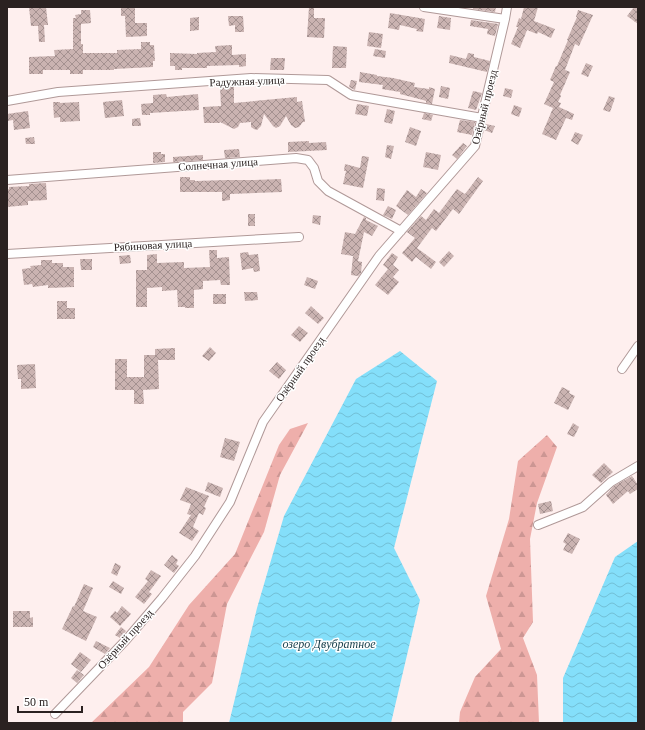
<svg xmlns="http://www.w3.org/2000/svg" width="645" height="730" font-family="Georgia,serif">
	<style>
		.forest { fill: url(#forest-firs) }
		.water { fill: url(#water-waves) }
		.building { fill: url(#building-cross-hatch) }
		.lines { fill: none; stroke-linecap: round; stroke-linejoin: round }
		.minor-casing { stroke: #b09998; stroke-width: 10 }
		.minor { stroke: #fff; stroke-width: 8 }
		.labels { text-anchor: middle; stroke-width: 3; stroke-linejoin: round; paint-order: stroke }
		.street-label { font-size: 11px; fill: #2b2221; stroke: #fff }
		.water-label { font-size: 12px; font-style: italic; fill: #1a434f; stroke: #fff }
	</style>
	<defs>
		<pattern id="forest-firs" width="22" height="20" patternUnits="userSpaceOnUse"><rect width="22" height="20" fill="#eeafab"/><path d="M5 1l3.5 6h-7zM16 11l3.5 6h-7z" fill="#cc9693"/></pattern>
		<pattern id="water-waves" width="16" height="10" patternUnits="userSpaceOnUse"><rect width="16" height="10" fill="#84dffa"/><path d="M0 5q4-4 8 0t8 0" fill="none" stroke="#72bfd6"/></pattern>
		<pattern id="building-cross-hatch" width="8" height="8" patternUnits="userSpaceOnUse"><rect width="8" height="8" fill="#cab3b1"/><path d="M0 0l8 8M0 8l8-8" fill="none" stroke="#a49190"/></pattern>
	</defs>
	<rect width="100%" height="100%" fill="#feefee"/>
	<path class="forest" d="M308,423L280,475L264,532L227,604L212,683L183,712V723H91L149,667L189,605L235,554L279,445L290,429Z
		M547,435L557,447L537,503L530,539L533,622L523,638L537,675L539,723H459L460,712L475,677L501,649L486,596L509,519L518,461Z"/>
	<path class="water" d="M400,351L437,381L394,548L420,600L391,723H229L257,608L284,516L356,379Z
		M638,541V723H563V678L615,557Z"/>
	<path class="building" d="M29,7H46L48,25H44L45,42H39L38,26H31Z
		M121,7H135V23H147V36L126,37L125,16H121Z
		M309,7H314V18H325L324,38L307,37Z
		M473,7H496L495,12L473,9Z
		M524,7H538L534,21L555,29L551,38L538,32L537,34L527,30L520,48L511,44L518,27H516L519,18L521,19Z
		M634,7H638V24L627,16Z
		M81,10H90L91,23L81,24V44H83V53H117V50L141,49V42H150V45H154L155,61H153V67L114,69V70H83V74H70V70H43V74H29V57L55,56L54,50L73,49V18H76L75,15L81,14Z
		M578,10L593,15L579,46L575,44L565,70L570,72L560,95L561,96L558,102L561,103L559,107L574,114L572,120L566,118L556,140L542,134L553,108L544,104L554,82L550,80L556,66H557L568,40H567L577,17H576Z
		M390,13L425,19L423,32L416,31L417,29L400,25L399,30L388,28Z
		M228,16H243L244,32H235V25L229,26Z
		M439,16L451,18L450,30L437,28Z
		M199,17V30L190,31V18Z
		M471,20L498,24L495,36L487,34L488,29L470,26Z
		M369,32L383,34L381,48L367,46Z
		M232,45V55L246,54V66L239,67V65L207,66V68H182V70H175V66H170V53L197,54V53L216,52L215,46Z
		M333,46L347,47L346,68H332Z
		M375,49L386,51L385,58L373,56Z
		M468,53L474,54V57L490,61L487,72L449,63L450,55L466,59Z
		M271,58H285L284,70H270Z
		M586,63L593,66L588,77L581,74Z
		M360,72L377,75V76L393,78L415,83L414,87L429,89V87L435,89L432,104L426,103V101L423,100L400,94V92L382,89L383,85L359,82Z
		M351,80L357,81L355,90L349,87Z
		M234,85V103L286,98L297,97V102L302,101L305,122H303L299,127L295,128L291,125L286,116L280,126L276,128L273,126L264,114L261,126L257,130L254,129L251,127V122L240,123L238,127L234,129L220,122V123H204L203,107L221,106L220,86Z
		M441,86L450,88L448,99L439,97Z
		M505,88L513,90L511,98L503,96Z
		M473,91L482,93L476,110L468,108Z
		M166,94L167,97L198,94L199,110L150,113V115H142L141,104L153,103V95Z
		M609,96L615,98L610,112L603,110Z
		M122,100L124,116L105,118L103,102Z
		M53,102H60V103L79,102L80,121L60,122V117L54,118Z
		M357,104L369,106L367,116L355,114Z
		M514,105L522,108L519,117L511,114Z
		M387,109L395,111L392,124L384,122Z
		M28,111L30,128L14,130L13,120L7,121V114Z
		M424,113L433,115L431,121L422,119Z
		M140,118L141,126H132V119Z
		M460,120L475,122L472,135L457,132Z
		M486,124L495,126L492,133L484,130Z
		M410,127L421,131L416,146L405,142Z
		M575,132L583,135L578,145L571,141Z
		M34,137L35,144H26L25,138Z
		M309,141V143L326,142L327,150L288,152V142Z
		M463,143L467,146L457,159L452,155Z
		M387,145L394,146L391,159L385,157Z
		M239,149L240,157L225,158L224,150Z
		M153,152H161V154H165V162L153,163Z
		M426,152L441,155L438,170L423,167Z
		M202,155H203V160L173,162V157Z
		M362,156L369,157L363,188L343,184L346,171H344L345,164L360,168Z
		M180,177H190V180H195V181L227,180H254L281,179L282,192L230,194V200L222,201V192H180Z
		M478,177L483,181L459,214L453,209L436,231L432,228L417,248L436,262L431,269L416,257L412,262L402,253L415,238L407,232L421,216L426,220L434,209L439,213L457,189L465,194Z
		M46,183L47,200L28,201V205L7,207V190L9,189V187L29,186V184Z
		M377,188L385,189L384,201L376,200Z
		M421,189L427,193L408,215L396,206L407,190L416,197Z
		M388,206L396,210L392,219L383,215Z
		M248,214H255V226H248Z
		M313,215L321,216L320,225L312,223Z
		M364,217L366,218V220L378,226L372,236L364,232L358,261L362,262L361,273L358,276L351,275L353,256L341,254L345,232L355,234Z
		M209,250H217V258L229,257L230,285H221L220,280L203,281V289L194,290V308H185V307H178L177,290L162,291V287L147,288V307H136V270H147V255L157,254V263L184,262V268L210,267Z
		M449,251L454,256L444,267L439,262Z
		M248,252L249,255L258,254L260,271L254,272L253,268L242,270L240,253Z
		M392,253L398,257L393,265L399,270L393,277L399,282L388,295L375,285L388,269L383,265Z
		M130,255L131,263L120,264L119,256Z
		M80,259H92V270H81Z
		M41,260H52V263H63V267H74V287L48,288V285L33,287L32,284L24,285L22,269L31,268L30,266L41,265Z
		M307,277L318,281L315,289L304,285Z
		M244,292H257L258,300L245,301Z
		M213,294H226V304H213Z
		M57,301H67V308H75V319H57Z
		M311,306L324,318L318,324L305,313Z
		M299,326L308,333L300,342L291,335Z
		M210,347L216,353L209,361L202,356Z
		M175,348V360H158L159,389L143,390L144,404H134V390H115V359H127V377H144V355H155V349Z
		M277,362L286,370L279,379L269,371Z
		M35,364L36,388L21,389V379H18L17,365Z
		M562,387L570,391L569,393L575,396L568,410L554,403Z
		M573,423L579,427L574,437L567,434Z
		M225,438L240,442L234,461L220,457Z
		M604,463L613,472L601,483L592,475Z
		M632,476L638,485V489L630,494L628,491L613,504L606,495L614,486Z
		M208,482L223,488L220,497L205,491Z
		M186,487L209,496L204,507L206,508L203,515L199,513L193,527L199,531L192,541L179,533L191,515L187,514L191,504L180,500Z
		M551,501L553,511L540,514L538,504Z
		M568,533L580,539L572,554L563,550L566,544L563,542Z
		M172,555L178,560L176,564L179,566L174,573L164,565Z
		M115,563L121,566L117,576L111,573Z
		M151,570L161,576L149,592L152,594L144,604L135,597L148,581L145,579Z
		M113,581L124,588L121,594L109,587Z
		M84,584L93,588L83,611L97,617L86,641L62,629L73,606L74,607Z
		M122,606L131,614L120,626L110,617L115,611L117,613Z
		M13,611H30V618L33,617V627H13Z
		M121,627L126,631L120,638L115,635Z
		M96,641L110,648L105,654L93,647Z
		M80,652L91,660L81,672L71,664Z
		M77,670L84,675L77,683L71,678Z"/>
	<g class="lines">
		<g class="minor-casing">
			<path id="minor" d="M424,7L505,19
				M7,101L58,92L251,78L328,80L351,95L482,118
				M7,180L296,158L308,160L314,168L318,181L328,191L401,231
				M7,254L299,237
				M622,369L638,346
				M538,525L583,507L611,482L638,466
				M55,714L126,640L162,598L195,556L230,502L263,422L379,256L475,146L505,19L507,7"/>
		</g>
		<use href="#minor" class="minor"/>
	</g>
	<g class="labels">
		<g class="street-label">
			<text transform="translate(247 81) rotate(-2)" y="4">Радужная улица</text>
			<text transform="translate(484 107) rotate(-76)" y="4">Озёрный проезд</text>
			<text transform="translate(218 164) rotate(-4)" y="4">Солнечная улица</text>
			<text transform="translate(153 245) rotate(-3)" y="4">Рябиновая улица</text>
			<text transform="translate(300 369) rotate(-55)" y="4">Озёрный проезд</text>
			<text transform="translate(125 639) rotate(-48)" y="4">Озёрный проезд</text>
		</g>
		<g class="water-label">
			<text x="329" y="648">озеро Двубратное</text>
		</g>
	</g>
	<rect width="645" height="730" fill="none" stroke="#2b2221" stroke-width="16"/>
	<path d="M18 706v6h64v-6" fill="none" stroke="#2b2221" stroke-width="2"/>
	<text x="24" y="706" font-size="12" fill="#2b2221" stroke="#ffffff" stroke-width="3" paint-order="stroke">50 m</text>
</svg>
